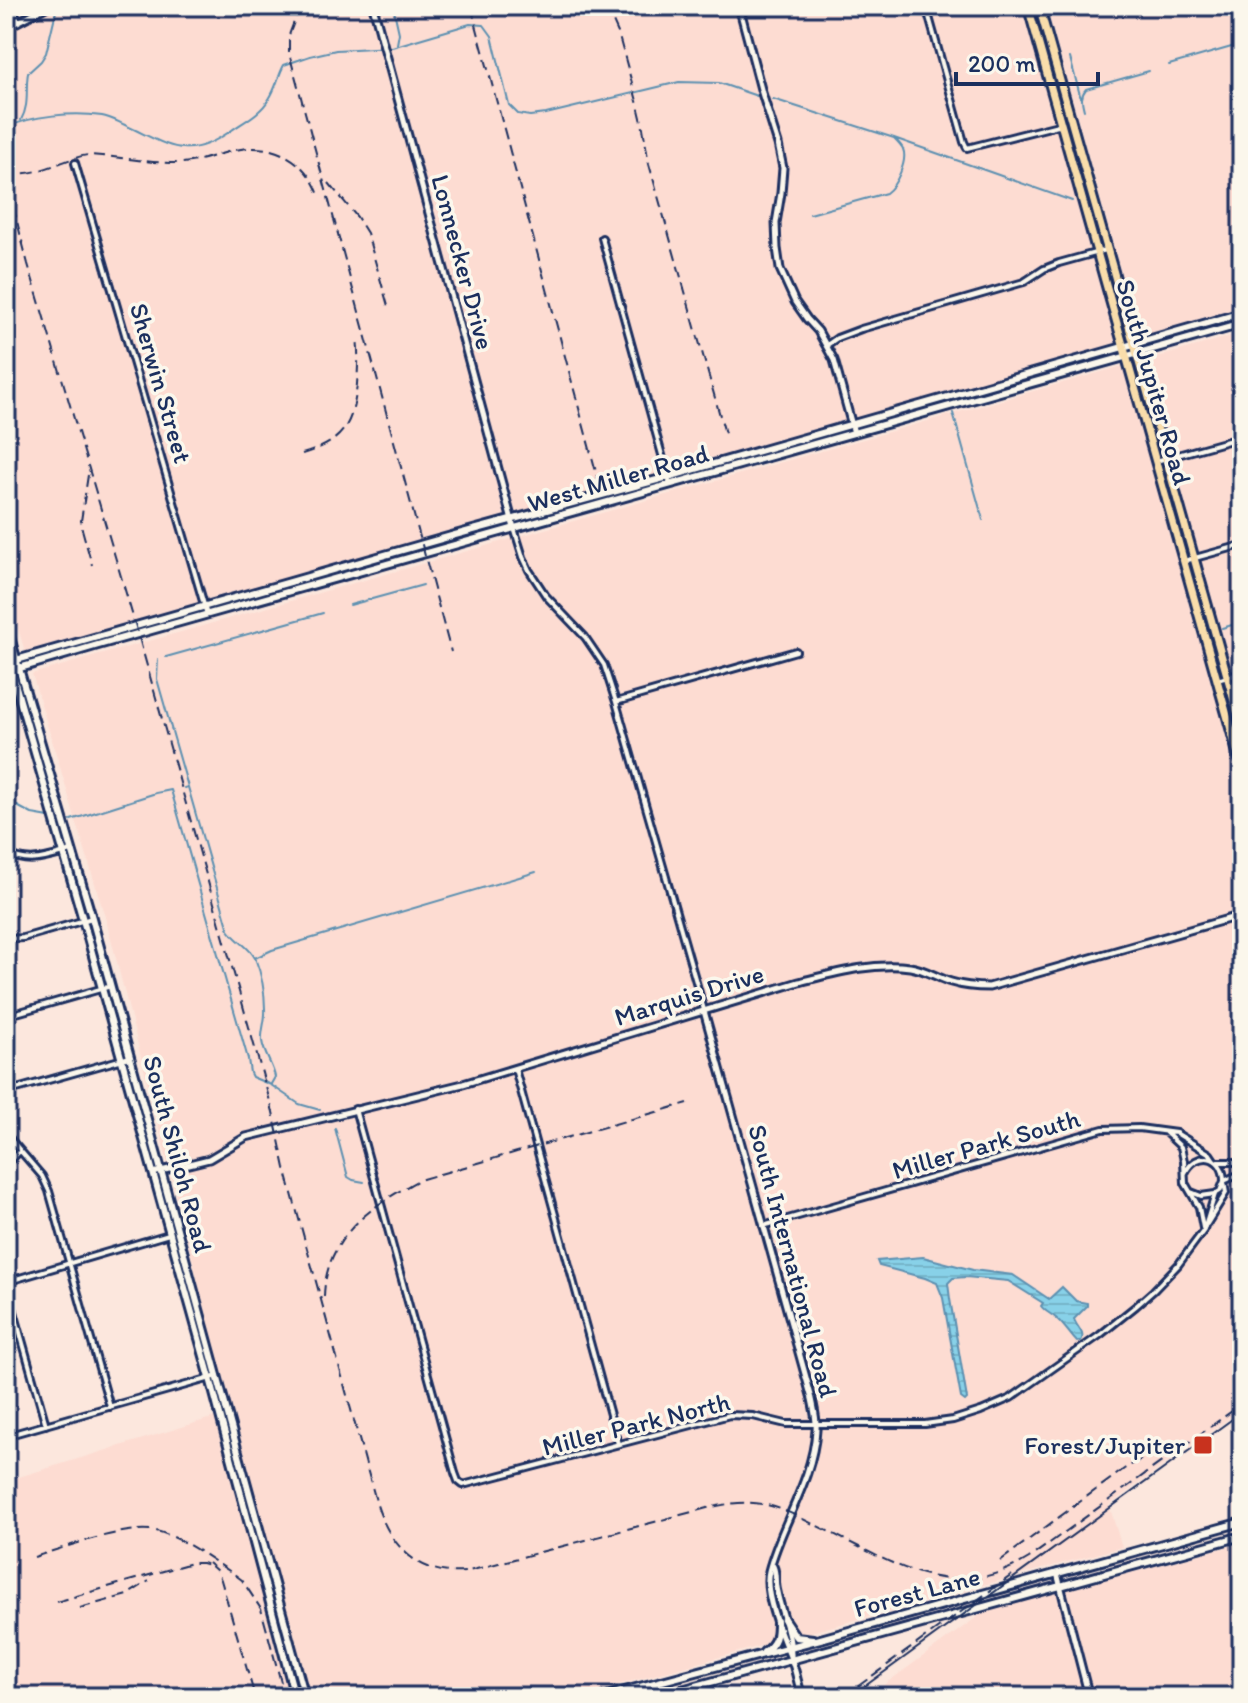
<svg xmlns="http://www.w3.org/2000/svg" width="1248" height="1703" font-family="Itim,sans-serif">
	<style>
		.built { fill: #fddcd2 }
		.water { fill: url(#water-rules); stroke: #5c90b1; stroke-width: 2 }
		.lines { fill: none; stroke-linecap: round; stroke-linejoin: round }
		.stream { stroke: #5c90b1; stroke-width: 2 }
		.minor-casing { stroke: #1b2f5e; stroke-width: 10 }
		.tertiary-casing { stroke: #1b2f5e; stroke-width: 11 }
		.secondary-casing { stroke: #1b2f5e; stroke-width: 12 }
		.primary-casing { stroke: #1b2f5e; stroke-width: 13 }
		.minor { stroke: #fbf7ec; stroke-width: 4 }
		.tertiary { stroke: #fbf7ec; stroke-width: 5 }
		.secondary { stroke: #fbf7ec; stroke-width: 6 }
		.primary { stroke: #f9ddab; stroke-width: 7 }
		.tram { stroke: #1b2f5e; stroke-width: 2 }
		.rail { stroke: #1b2f5e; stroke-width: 2; stroke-dasharray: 12 6; stroke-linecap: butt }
		.poi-dot { fill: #c8321e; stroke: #fbf7ec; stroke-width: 3 }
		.labels { text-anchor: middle; stroke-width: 7; stroke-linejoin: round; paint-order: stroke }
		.street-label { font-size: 26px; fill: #1b2f5e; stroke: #fbf7ec }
		.poi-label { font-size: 26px; fill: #1b2f5e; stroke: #fbf7ec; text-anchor: end }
	</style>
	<defs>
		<pattern id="water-rules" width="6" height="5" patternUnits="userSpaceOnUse" patternTransform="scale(2)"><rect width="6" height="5" fill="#88d1e8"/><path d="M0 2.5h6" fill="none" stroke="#75b4c9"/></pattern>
	</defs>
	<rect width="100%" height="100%" fill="#fce7dd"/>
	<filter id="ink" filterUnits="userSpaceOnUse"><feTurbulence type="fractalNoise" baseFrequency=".0125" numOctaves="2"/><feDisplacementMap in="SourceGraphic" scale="16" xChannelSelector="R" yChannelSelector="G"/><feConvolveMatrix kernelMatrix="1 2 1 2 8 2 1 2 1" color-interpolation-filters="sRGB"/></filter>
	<g filter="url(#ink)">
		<path class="built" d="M6,6H1025L1120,345L26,655L6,588Z
			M1046,6H1242V307L1139,337Z
			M1242,333V707L1144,361Z
			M1126,365L1242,781V1409L1109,1505L1122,1547L574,1697H6V1481L231,1412L108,927L32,674Z
			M1242,1543V1690L1215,1697H867L984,1612Z"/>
		<path class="water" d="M923,1257L973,1270L1013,1275L1049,1299L1062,1287L1076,1301L1087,1303V1306L1074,1319C1076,1327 1086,1333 1081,1341L1077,1342C1070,1335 1065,1326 1057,1319C1052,1314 1045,1312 1041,1306L1043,1303L1008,1281L966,1277L953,1278L948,1283L950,1299L967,1399L965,1401L961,1398L943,1298L937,1283L925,1278L879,1266L877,1261Z"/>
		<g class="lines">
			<path class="stream" d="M393,6L399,33L397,44
				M1070,58L1081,99
				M1169,65L1242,44
				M773,99L894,138L1072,201
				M1084,110C1082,102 1080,96 1086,89L1149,71
				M21,120C30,104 25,90 28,73L41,61L46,53L57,7
				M6,128C31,115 74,112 102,116C110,117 118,122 125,125C169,145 186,163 232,130C245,121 261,113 269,99C276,89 278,76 284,65L310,56L336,50L392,47L470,24L484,25L492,36L509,105L518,114L530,116L546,114L679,82L719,83L757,96
				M810,214L886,193C896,186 908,161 903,149C902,146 897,141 894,138
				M953,413L983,520
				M350,605L423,585
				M1222,628L1242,622
				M166,657L323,613
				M158,660L157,679L188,787L184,788
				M188,787L229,930C236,941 249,946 255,958C261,973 265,993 265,1009C266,1020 261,1031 262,1041C264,1055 273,1065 275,1077L271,1084
				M6,800L32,814L49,817
				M71,820L156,793L171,790L248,1059L250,1073L252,1077L271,1085L299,1104L320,1110
				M255,958L272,950L536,872
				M335,1128L348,1177L353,1180L364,1182"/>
			<g class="minor-casing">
				<path id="minor" d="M11,6L19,21
					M926,6L964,142L967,148L1062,124
					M75,163L207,615
					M602,238L670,484
					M827,345L837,338L861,329L1024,282L1044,269L1059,263L1106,250
					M1156,461L1242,437
					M514,528L523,557L529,570L546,596L585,637L604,665L616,702L704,1010
					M1184,561L1242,545
					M1217,680L1242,673
					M616,702L796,651
					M6,853C30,866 48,857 72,851
					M6,939L23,938L92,918
					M6,1016L111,986
					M515,1069L618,1444
					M6,1092L130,1057
					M355,1109L455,1473L458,1481L463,1485L730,1415L753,1416L786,1424H925L953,1420L981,1411L1011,1398L1100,1335L1136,1306L1153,1291L1178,1265L1204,1230L1215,1194L1220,1191L1224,1181L1242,1173
					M1165,1132L1181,1147L1184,1161L1185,1183L1199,1207L1203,1228
					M6,1134L42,1176L49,1191L110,1407
					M1218,1162H1242
					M6,1164L20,1151
					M1185,1173C1196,1150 1224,1154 1224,1181
					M1191,1192L1201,1196L1215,1194
					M1207,1224L1226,1193L1224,1182
					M763,1226L1103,1129L1139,1128L1176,1133L1210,1154L1214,1160
					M6,1282L169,1234
					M6,1283L46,1425
					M6,1436L218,1376
					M1223,1697L1242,1691"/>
			</g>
			<g class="tertiary-casing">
				<path id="tertiary" d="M373,6L514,528
					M739,6L762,93L778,144L783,168L781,193L776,223L777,248L780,269L795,302L807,319L818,331L834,360L854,433
					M6,28L48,6
					M704,1011L812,1399C814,1409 817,1420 816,1430C813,1480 781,1524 769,1571C763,1594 783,1639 792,1661C796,1672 798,1685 802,1697
					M153,1173L209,1159L246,1137L463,1084L799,982C835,973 872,962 910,967C925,969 937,978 951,982C964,986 976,987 989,987L1242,915
					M773,1566C777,1574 774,1582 777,1592C781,1613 792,1635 791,1657
					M1057,1573L1089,1697"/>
			</g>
			<g class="secondary-casing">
				<path id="secondary" d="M6,624L92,918L305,1697
					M6,652L83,920L210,1378L295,1697
					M6,663L455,535L668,477L1242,313
					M6,672L98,645L1242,324
					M784,1619L796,1637L813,1639
					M764,1652C777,1643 777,1635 777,1621
					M602,1697L824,1638L1242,1522
					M656,1697L1242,1536"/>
			</g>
			<g class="primary-casing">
				<path id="primary" d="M1028,6L1242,769
					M1039,6L1242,729"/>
			</g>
			<use href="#minor" class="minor"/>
			<use href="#tertiary" class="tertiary"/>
			<use href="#secondary" class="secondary"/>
			<use href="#primary" class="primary"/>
			<path class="tram" d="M850,1697L1242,1412"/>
			<path class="rail" d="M300,6L289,35V53L451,652
				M471,6L599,483
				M606,6L618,33L637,101L642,122L649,164L726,437
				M6,171C35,180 60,159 88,155C118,156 151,164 181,163C202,162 221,152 241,149C276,143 307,162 319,195
				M329,183L357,217L367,233L388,306
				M6,189L13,206L28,264L136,627L273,1112L285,1168L377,1505C390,1546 419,1576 465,1572L707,1508C725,1504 744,1501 762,1504C780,1507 797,1516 813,1524C889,1559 947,1608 1029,1558L1232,1411
				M302,454C343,442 353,425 357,384C358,369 359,353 357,338
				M88,475L81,521L82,529L92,565
				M324,1297C325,1237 371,1206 419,1180L688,1103
				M34,1557C63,1548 129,1524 156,1531C184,1538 210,1559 234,1574L242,1580L261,1609L285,1697
				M1000,1561L1124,1469L1138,1461L1174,1445
				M208,1563L217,1571L221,1580L255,1697
				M56,1602L191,1563H202L213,1566
				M80,1608L127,1595L149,1581
				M843,1697L1012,1575"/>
		</g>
	</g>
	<rect class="poi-dot" x="1193" y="1435" width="20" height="20" rx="4"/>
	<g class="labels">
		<g class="street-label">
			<text transform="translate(463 262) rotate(75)" y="9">Lonnecker Drive</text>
			<text transform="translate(1154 382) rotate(74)" y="9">South Jupiter Road</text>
			<text transform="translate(161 383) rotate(74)" y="9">Sherwin Street</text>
			<text transform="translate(618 478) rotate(-16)" y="9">West Miller Road</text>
			<text transform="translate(689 995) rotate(-17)" y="9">Marquis Drive</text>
			<text transform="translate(986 1144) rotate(-16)" y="9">Miller Park South</text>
			<text transform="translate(178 1154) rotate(75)" y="9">South Shiloh Road</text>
			<text transform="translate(793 1261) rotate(75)" y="9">South International Road</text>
			<text transform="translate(636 1424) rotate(-14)" y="9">Miller Park North</text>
			<text transform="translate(917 1592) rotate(-15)" y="9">Forest Lane</text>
		</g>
		<g class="poi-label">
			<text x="1185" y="1454">Forest/Jupiter</text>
		</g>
	</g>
	<rect width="1248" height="1703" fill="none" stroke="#fbf7ec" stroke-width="32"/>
	<rect x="16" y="16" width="1216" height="1671" fill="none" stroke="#1b2f5e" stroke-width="3" filter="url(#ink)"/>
	<path d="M956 72v12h142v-12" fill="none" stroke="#1b2f5e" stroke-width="4"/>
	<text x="968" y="72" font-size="24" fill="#1b2f5e" stroke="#fbf7ec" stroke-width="6" paint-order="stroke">200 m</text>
</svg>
